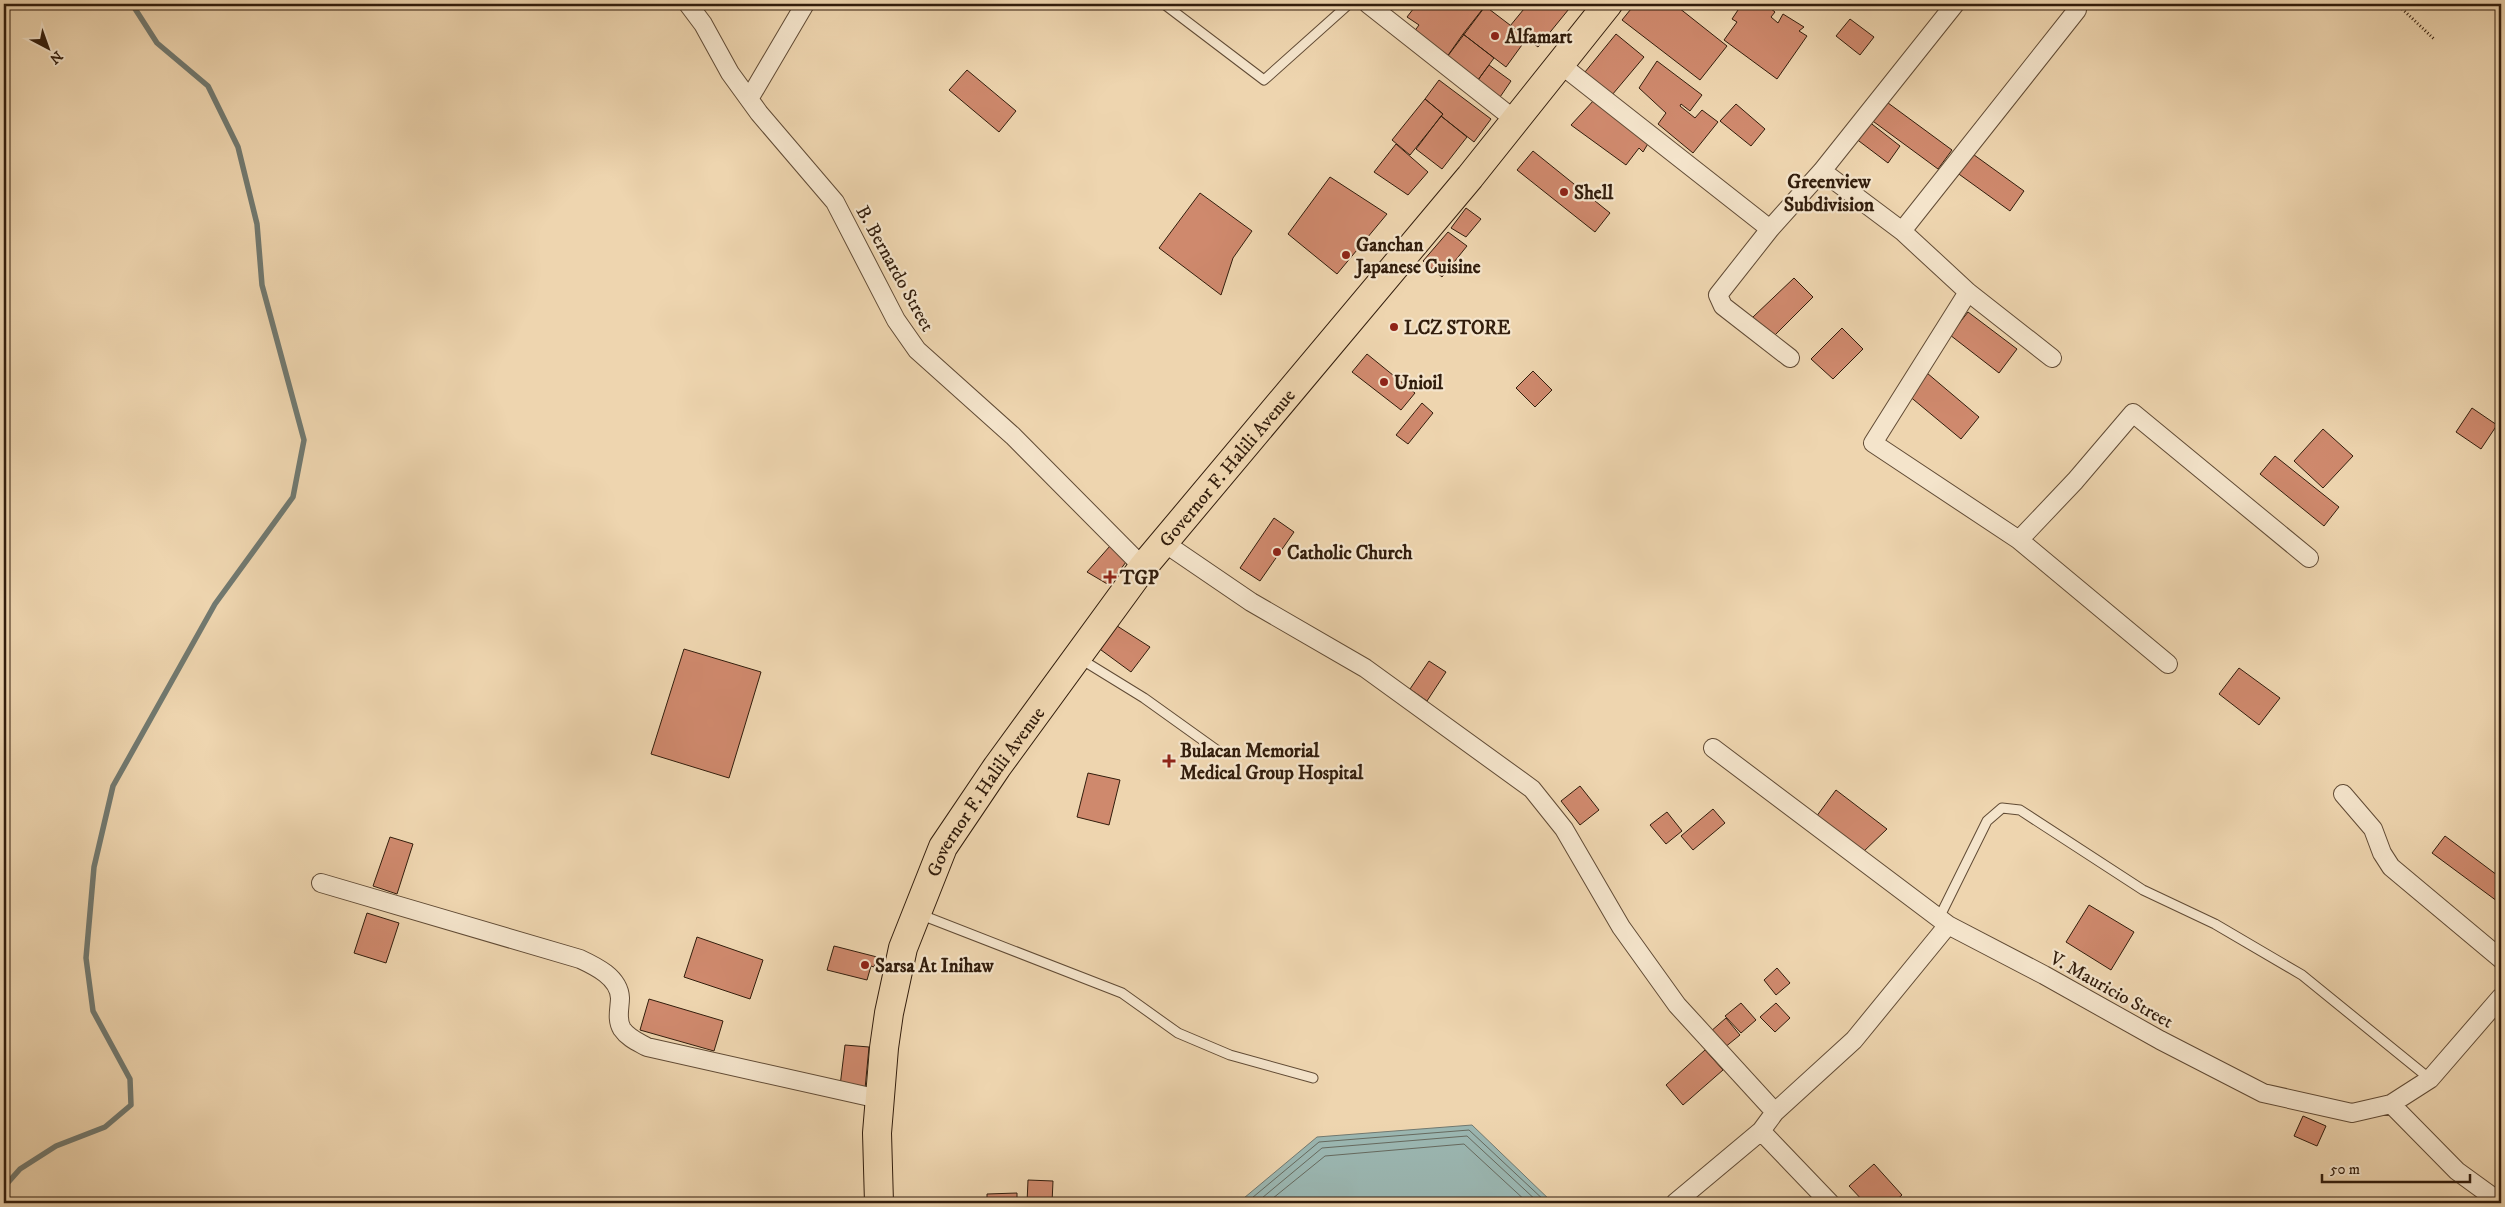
<svg xmlns="http://www.w3.org/2000/svg" width="2505" height="1207" font-family="'IM FELL DW Pica',serif">
	<style>
		.water { fill: #9bb7b2; stroke: #717970 }
		.lines { fill: none; stroke-linecap: round; stroke-linejoin: round }
		.shore { stroke: #666a5f; stroke-width: 1 }
		.stream { stroke: #717970; stroke-width: 5.5 }
		.building { fill: #cf896d; stroke: #321d0c }
		.lane-casing { stroke: #614b35; stroke-width: 11 }
		.street-casing { stroke: #614b35; stroke-width: 20 }
		.primary-casing { stroke: #321d0c; stroke-width: 30 }
		.path { stroke: #321d0c; stroke-width: 3; stroke-dasharray: 1 2.5; stroke-linecap: butt }
		.lane { stroke: #f4e4cb; stroke-width: 9 }
		.street { stroke: #f4e4cb; stroke-width: 18 }
		.primary { stroke: #eed5af; stroke-width: 28 }
		.poi-dot { fill: #8f2418; stroke: #f4e4cb; stroke-width: 2 }
		.labels { text-anchor: middle; stroke-width: 4.5; stroke-linejoin: round; paint-order: stroke }
		.poi-label { font-size: 19px; font-weight: bold; fill: #321d0c; stroke: #f4e4cb; text-anchor: start }
		.street-label { font-size: 19px; fill: #321d0c; stroke: #f4e4cb }
		.neighbourhood-label { font-size: 20px; font-weight: bold; fill: #321d0c; stroke: #f4e4cb }
	</style>
	<rect width="100%" height="100%" fill="#eed5af"/>
	<filter id="stains"><feTurbulence type="fractalNoise" baseFrequency=".004" numOctaves="4"/><feColorMatrix values="0 0 0 0 .2 0 0 0 0 .09 0 0 0 0 .02 0 0 0 .5 -.17"/></filter>
	<radialGradient id="worn" r=".72"><stop offset=".6" stop-color="#630" stop-opacity="0"/><stop offset="1" stop-color="#630" stop-opacity=".3"/></radialGradient>
	<path class="water" d="M1472,1125L1553,1203H1238L1317,1137Z"/>
	<g class="lines">
		<path class="shore" d="M1246,1203L1319,1142L1469,1130L1547,1203
			M1256,1203L1322,1148L1467,1136L1539,1203
			M1267,1203L1325,1156L1464,1144L1528,1203"/>
		<path class="stream" d="M4,1187L20,1169L56,1146L105,1127L131,1105L130,1079L93,1011L86,958L94,867L113,786L215,604L293,497L304,440L262,285L257,224L238,147L208,86L157,43L132,4"/>
	</g>
	<path class="building" d="M1417,4H1487L1444,61L1411,36L1419,25L1407,17Z
		M1528,4H1573L1538,47L1510,26Z
		M1635,4H1674L1727,46L1700,80L1622,20Z
		M1742,4L1757,6L1765,4L1775,12L1771,17L1778,23L1783,14L1804,27L1799,31L1807,36L1777,79L1724,40L1737,22L1732,19Z
		M1485,6L1527,38L1506,67L1463,34Z
		M1850,19L1874,37L1860,55L1836,36Z
		M1463,34L1494,58L1475,84L1444,61Z
		M1616,34L1644,57L1612,95L1585,72Z
		M1657,61L1702,95L1690,111L1681,104L1680,106L1695,118L1702,110L1718,122L1693,153L1658,124L1666,113L1639,88Z
		M1489,65L1511,81L1498,100L1475,84Z
		M967,70L1016,111L999,132L949,90Z
		M1439,80L1491,119L1474,142L1441,116L1443,114L1425,99Z
		M1425,99L1443,114L1410,155L1392,140Z
		M1594,100L1649,142L1643,152L1639,148L1626,165L1571,125Z
		M1884,100L1952,150L1938,169L1870,119Z
		M1736,104L1765,129L1751,146L1720,121Z
		M1441,116L1467,137L1442,169L1416,149Z
		M1868,121L1900,146L1888,163L1855,138Z
		M1396,144L1428,172L1408,195L1374,172Z
		M1533,151L1610,213L1595,232L1517,170Z
		M1970,152L2024,191L2010,211L1956,172Z
		M1330,177L1387,214L1337,274L1288,234Z
		M1200,193L1252,231L1233,258L1221,295L1159,248Z
		M1466,208L1481,219L1466,237L1451,228Z
		M1448,232L1467,246L1442,277L1423,261Z
		M1794,278L1813,297L1773,337L1753,317Z
		M1968,312L2017,349L1999,373L1950,335Z
		M1842,328L1863,349L1833,379L1811,359Z
		M1367,354L1415,393L1401,410L1352,372Z
		M1533,371L1552,390L1535,407L1516,388Z
		M1927,373L1979,417L1961,439L1908,395Z
		M1422,403L1433,413L1408,444L1396,435Z
		M2472,408L2497,425L2481,449L2456,432Z
		M2323,429L2353,456L2323,488L2294,461Z
		M2275,456L2339,507L2324,526L2260,474Z
		M1274,518L1294,532L1260,581L1240,568Z
		M1110,546L1126,562L1109,585L1087,572Z
		M1114,624L1150,647L1131,672L1097,647Z
		M684,649L761,672L729,778L651,754Z
		M1429,661L1446,672L1427,701L1410,689Z
		M2239,668L2280,698L2259,725L2219,694Z
		M1088,773L1120,780L1109,825L1077,817Z
		M1580,786L1599,810L1580,825L1561,801Z
		M1836,790L1887,829L1862,853L1816,817Z
		M1713,809L1725,823L1693,850L1681,836Z
		M1667,812L1682,831L1666,844L1650,825Z
		M2445,836L2501,878V904L2432,853Z
		M390,837L413,844L397,894L373,886Z
		M2089,905L2134,932L2111,970L2066,942Z
		M367,913L399,923L386,963L354,953Z
		M697,937L763,960L750,999L684,977Z
		M834,946L877,957L874,967L871,966L867,980L827,970Z
		M1777,968L1790,983L1776,995L1764,980Z
		M649,999L723,1021L714,1051L640,1030Z
		M1741,1003L1756,1020L1741,1033L1725,1016Z
		M1776,1003L1790,1018L1775,1032L1760,1017Z
		M1726,1018L1740,1035L1724,1048L1710,1032Z
		M845,1045L869,1047L865,1089L840,1086Z
		M1705,1050L1723,1070L1683,1105L1666,1085Z
		M2303,1116L2326,1126L2317,1146L2294,1136Z
		M1874,1164L1902,1195L1893,1203H1865L1849,1186Z
		M1028,1180L1053,1181L1052,1203H1027Z
		M1017,1193V1203H987V1194Z"/>
	<g class="lines">
		<g class="lane-casing">
			<path id="lane" d="M1164,4L1264,80L1349,4
				M1079,658L1144,698L1218,751
				M919,914L1122,993L1178,1033L1230,1055L1313,1078
				M1939,918L1987,821L2002,808L2020,810L2143,890L2215,924L2302,975L2430,1079"/>
		</g>
		<g class="street-casing">
			<path id="street" d="M688,4L703,24L730,73L759,113L835,202L896,320L917,350L1013,436L1143,567
				M1368,4L1515,120
				M1560,64L1770,229
				M749,99L805,4
				M1822,171L1902,231L1968,292L2052,358
				M1902,231L2077,10
				M1968,292L1873,443L2019,540L2168,664
				M1790,358L1723,306L1718,295L1770,229L1822,171L1955,4
				M2019,540L2075,481L2133,413L2309,558
				M1163,542L1251,602L1365,668L1532,789L1564,829L1621,927L1677,1005L1775,1112
				M1713,748L1948,925L2044,975L2160,1040L2263,1093L2352,1113L2391,1104L2430,1079L2501,997
				M2343,794L2373,829L2382,853L2391,867L2501,959
				M321,883L580,959C595,966 619,977 620,998C620,1008 616,1019 622,1029C628,1038 638,1042 647,1047L879,1099
				M2391,1104L2457,1171L2501,1203
				M1761,1131L1830,1203
				M1675,1203L1761,1131L1775,1112L1854,1040L1948,925"/>
		</g>
		<g class="primary-casing">
			<g id="primary">
				<path id="s1" d="M879,1203L877,1133L884,1048L889,1013L903,948L943,847L997,767L1143,567L1470,177L1608,4"/>
			</g>
		</g>
		<path class="path" d="M2397,4L2434,39"/>
		<use href="#lane" class="lane"/>
		<use href="#street" class="street"/>
		<use href="#primary" class="primary"/>
	</g>
	<g class="poi-dot">
		<circle cx="1495" cy="36" r="5"/>
		<circle cx="1564" cy="192" r="5"/>
		<circle cx="1346" cy="255" r="5"/>
		<circle cx="1394" cy="327" r="5"/>
		<circle cx="1384" cy="382" r="5"/>
		<circle cx="1277" cy="552" r="5"/>
		<path d="M1107.5 569.5h5v5h5v5h-5v5h-5v-5h-5v-5h5z"/>
		<path d="M1166.5 753.5h5v5h5v5h-5v5h-5v-5h-5v-5h5z"/>
		<circle cx="865" cy="965" r="5"/>
	</g>
	<g class="labels">
		<g class="poi-label">
			<text x="1505" y="43">Alfamart</text>
			<text x="1574" y="199">Shell</text>
			<text x="1356" y="251">Ganchan<tspan x="1356" dy="22">Japanese Cuisine</tspan></text>
			<text x="1404" y="334">LCZ STORE</text>
			<text x="1394" y="389">Unioil</text>
			<text x="1287" y="559">Catholic Church</text>
			<text x="1120" y="584">TGP</text>
			<text x="1180" y="757">Bulacan Memorial<tspan x="1180" dy="22">Medical Group Hospital</tspan></text>
			<text x="875" y="972">Sarsa At Inihaw</text>
		</g>
		<g class="street-label">
			<text transform="translate(896 268) rotate(61)" y="7">B. Bernardo Street</text>
			<text dy="7" stroke="none"><textPath href="#s1" startOffset="840">Governor F. Halili Avenue</textPath></text>
			<text dy="7" stroke="none"><textPath href="#s1" startOffset="435">Governor F. Halili Avenue</textPath></text>
			<text transform="translate(2112 989) rotate(29)" y="7">V. Mauricio Street</text>
		</g>
		<g class="neighbourhood-label">
			<text x="1829" y="188">Greenview<tspan x="1829" dy="23">Subdivision</tspan></text>
		</g>
	</g>
	<rect width="2505" height="1207" fill="none" stroke="#eed5af" stroke-width="20"/>
	<rect x="5" y="5" width="2495" height="1197" fill="none" stroke="#321d0c" stroke-width="2.5"/>
	<rect x="10" y="10" width="2485" height="1187" fill="none" stroke="#321d0c"/>
	<g transform="translate(48 48) rotate(139)" stroke="#f4e4cb" stroke-width="4" paint-order="stroke">
	<path d="M0-4L9 19L0 12L-9 19Z" fill="#321d0c"/>
	<text y="-8" font-size="14" font-weight="bold" text-anchor="middle" fill="#321d0c">N</text>
	</g>
	<path d="M2322 1174v8h148v-8" fill="none" stroke="#321d0c" stroke-width="2.5"/>
	<text x="2330" y="1174" font-size="15" fill="#321d0c" stroke="#f4e4cb" stroke-width="4" paint-order="stroke">50 m</text>
	<rect width="100%" height="100%" filter="url(#stains)"/>
	<rect width="100%" height="100%" fill="url(#worn)"/>
</svg>
